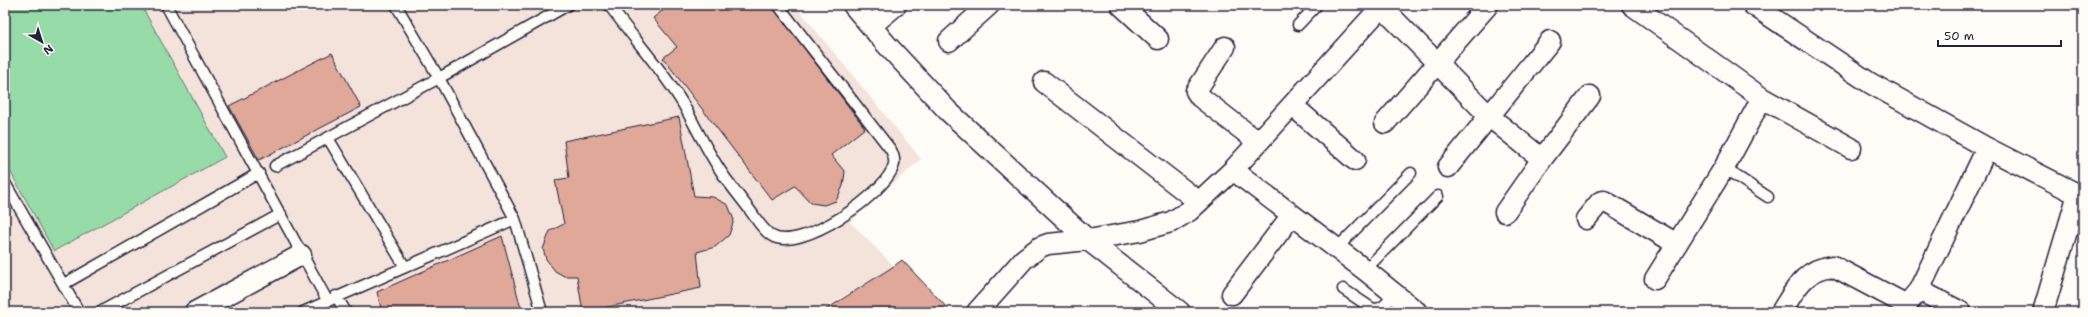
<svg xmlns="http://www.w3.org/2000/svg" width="2088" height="317" font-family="'Shantell Sans',sans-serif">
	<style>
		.built { fill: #f4e3db }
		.green { fill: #97dca8; stroke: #5c7f72 }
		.building { fill: #e0a899; stroke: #22223b }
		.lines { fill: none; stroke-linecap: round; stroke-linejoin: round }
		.service-casing { stroke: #22223b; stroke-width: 13 }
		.minor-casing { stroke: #22223b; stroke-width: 23 }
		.service { stroke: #fdfcf7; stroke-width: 10 }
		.minor { stroke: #fdfcf7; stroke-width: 20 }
	</style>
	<rect width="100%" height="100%" fill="#fdfcf7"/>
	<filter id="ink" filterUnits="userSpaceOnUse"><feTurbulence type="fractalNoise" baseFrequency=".025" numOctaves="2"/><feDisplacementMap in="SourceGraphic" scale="8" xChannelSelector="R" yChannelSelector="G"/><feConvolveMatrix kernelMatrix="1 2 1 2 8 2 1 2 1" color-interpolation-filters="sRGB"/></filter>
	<g filter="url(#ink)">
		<path class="built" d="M5,5H795L921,159L850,222L894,266L818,312H5Z"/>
		<path class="green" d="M5,5H141L225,157L54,251L5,162Z"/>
		<path class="building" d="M670,5H771L865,128L831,155L845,172L843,186L836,201L824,205L811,203L795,186L772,200L663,58L677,47L653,18Z
			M332,53L361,107L259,160L229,106Z
			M679,117L694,196L713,197L728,205L734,220L729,235L715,247L697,252L701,288L583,312L577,276H564L555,271L546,259L543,249L550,231L564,224L555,180L569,178L564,141Z
			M502,236L522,312H382L377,292Z
			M902,260L951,312H822L894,266Z"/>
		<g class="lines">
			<g class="service-casing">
				<path id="service" d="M166,5L327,300
					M396,5L439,78L515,219L542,312
					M609,5C633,38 662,69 683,104C696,127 707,151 722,173C730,185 740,197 749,209C756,218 762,230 772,236C800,253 888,193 894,164C895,158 893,154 891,150L778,5
					M1298,25L1317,5
					M328,138L405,267
					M275,166L439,78L568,5
					M1724,168L1768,197
					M5,183L79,312
					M1336,249L1411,173
					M1365,270L1438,196
					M64,284L259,173
					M1343,289L1373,309C1383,310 1389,300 1395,293
					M336,296L346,312
					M100,312L281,214
					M303,312L515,219"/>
			</g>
			<g class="minor-casing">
				<path id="minor" d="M853,5L886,44L948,111L1088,240L1180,312
					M1121,5L1158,39
					M1632,5L1762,98L1851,148
					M1753,5L1870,83L1987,148L2083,197
					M1382,7L1490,117L1542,159L1590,96
					M871,26L896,5
					M949,41L989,5
					M1225,47L1196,91L1200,97L1258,142
					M1044,82L1199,202
					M1292,105L1355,160
					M1385,123L1488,5
					M1448,167L1550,41
					M1233,170L1365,270L1417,312
					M1505,212L1542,159
					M1586,219L1600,202L1604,201L1677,244
					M1655,279L1724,168L1762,98
					M1919,290L1987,148
					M1232,294L1292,215
					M195,312L301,255
					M977,312L1024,259L1040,247L1048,244L1088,240L1140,231L1171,222L1189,211L1233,170L1383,5
					M1781,312C1795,290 1804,269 1833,266L1903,303L1909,302L1919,290L1961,312
					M2043,312L2078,194"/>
			</g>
			<use href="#service" class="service"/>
			<use href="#minor" class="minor"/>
		</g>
	</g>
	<rect width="2088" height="317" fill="none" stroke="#fdfcf7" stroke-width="20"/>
	<rect x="10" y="10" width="2068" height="297" fill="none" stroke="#22223b" stroke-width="1.5" filter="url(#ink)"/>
	<g transform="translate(42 42) rotate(141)" stroke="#fdfcf7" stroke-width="3" paint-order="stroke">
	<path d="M0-3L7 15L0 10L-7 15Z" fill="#22223b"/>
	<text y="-6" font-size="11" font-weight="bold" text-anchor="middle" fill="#22223b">N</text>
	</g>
	<path d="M1938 40v6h123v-6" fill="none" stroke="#22223b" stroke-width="2"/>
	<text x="1944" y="40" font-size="12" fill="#22223b" stroke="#fdfcf7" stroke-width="3" paint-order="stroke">50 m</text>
</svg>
